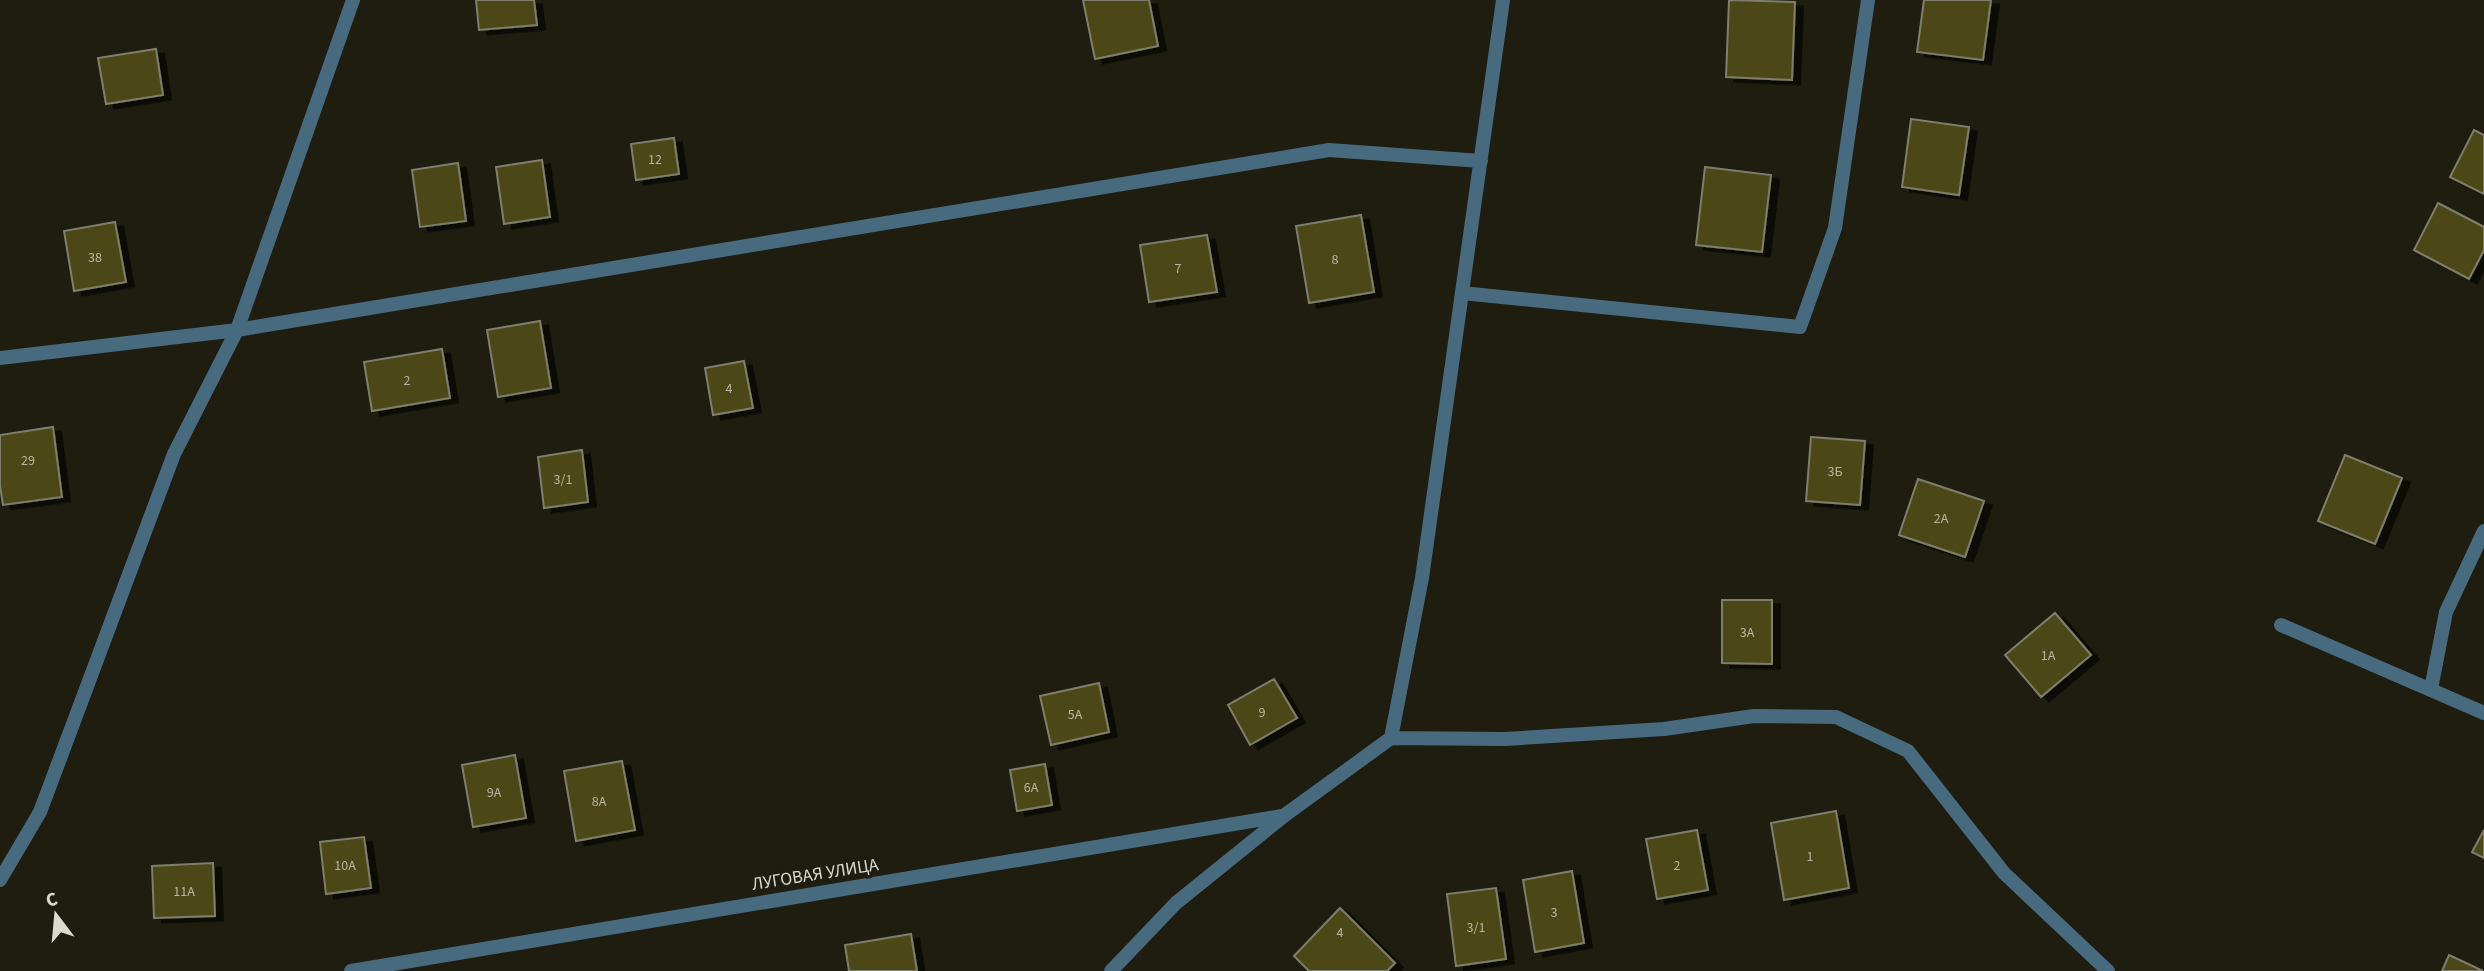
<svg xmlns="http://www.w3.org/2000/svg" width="2484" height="971" font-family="'Source Sans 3',sans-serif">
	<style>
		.building { fill: #4b4715; stroke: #7f7e6d; stroke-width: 2; filter: url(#shadow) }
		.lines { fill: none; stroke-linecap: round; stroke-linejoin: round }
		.street { stroke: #486a7f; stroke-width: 14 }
		.labels { text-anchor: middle; stroke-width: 7; stroke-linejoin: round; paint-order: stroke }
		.number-label { font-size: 14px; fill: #b6b5a2 }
		.street-label { font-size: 18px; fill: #dadad1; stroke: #1e1d10 }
	</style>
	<defs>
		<filter id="shadow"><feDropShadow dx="8" dy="4.5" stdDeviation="0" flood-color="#0009"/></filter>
	</defs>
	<rect width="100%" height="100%" fill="#1e1d10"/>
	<path class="building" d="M476,0H534L537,25L479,30Z
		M1083,0H1149L1158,46L1095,59Z
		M1729,0L1795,2L1792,80L1726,77Z
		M1924,0H1991L1983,60L1917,52Z
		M156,49L163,95L106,104L98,58Z
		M1911,119L1969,127L1959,195L1902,187Z
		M2474,130L2484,135V194L2450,177Z
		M674,138L679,174L636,180L631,144Z
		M542,160L550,217L504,224L496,167Z
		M458,163L466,221L420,227L412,170Z
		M1705,167L1771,175L1762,252L1696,245Z
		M2438,203L2484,227V250L2469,279L2414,250Z
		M1361,215L1374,292L1309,303L1296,226Z
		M115,222L126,282L74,291L64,231Z
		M1207,235L1217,292L1149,302L1140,245Z
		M540,321L551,388L498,397L487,330Z
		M442,349L450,398L372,411L364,362Z
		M744,361L753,408L713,415L705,368Z
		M53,427L62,497L3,505L0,486V435Z
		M1811,437L1865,441L1860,505L1806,501Z
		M582,450L588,502L544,508L538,457Z
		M2345,455L2402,478L2375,544L2318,521Z
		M1918,479L1984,501L1965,557L1899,535Z
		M1722,600H1772V664L1722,663Z
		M2055,613L2091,655L2041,697L2005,655Z
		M1274,679L1297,718L1250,745L1228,705Z
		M1099,683L1109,732L1051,745L1040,696Z
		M515,755L526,818L473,827L462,765Z
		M622,761L635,830L576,841L564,771Z
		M1045,764L1052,805L1017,811L1010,770Z
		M1836,811L1849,888L1784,900L1771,823Z
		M1697,830L1708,890L1657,899L1646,839Z
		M2484,830V858L2472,852Z
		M364,837L371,888L326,894L320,842Z
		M213,863L215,916L154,918L152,866Z
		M1572,871L1584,943L1535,952L1523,880Z
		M1496,888L1506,959L1456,966L1447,894Z
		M1340,908L1395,963L1387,971H1309L1294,956Z
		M911,934L917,971H849L845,945Z
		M2449,955L2483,971H2442Z"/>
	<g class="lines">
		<path class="street" d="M1462,293L1800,327L1835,228L1868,0
			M0,358L237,330L1329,150L1481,161
			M2281,625L2484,713
			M2431,689L2446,612L2484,531
			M1391,738L1422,578L1503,0
			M0,880L40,812L174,454L237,330L353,0
			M351,971L1282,816
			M1111,971L1176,903L1285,815L1391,738L1505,739L1664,729L1754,716L1836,717L1908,751L2004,873L2108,971"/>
	</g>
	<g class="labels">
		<g class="number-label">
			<text x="655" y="164">12</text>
			<text x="95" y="262">38</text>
			<text x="1335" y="264">8</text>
			<text x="1178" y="273">7</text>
			<text x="407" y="385">2</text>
			<text x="729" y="393">4</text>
			<text x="28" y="465">29</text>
			<text x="1835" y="476">3Б</text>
			<text x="563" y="484">3/1</text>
			<text x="1941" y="523">2А</text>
			<text x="1747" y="637">3А</text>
			<text x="2048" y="660">1А</text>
			<text x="1262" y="717">9</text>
			<text x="1075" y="719">5А</text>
			<text x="1031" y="792">6А</text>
			<text x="494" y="797">9А</text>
			<text x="599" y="806">8А</text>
			<text x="1810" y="861">1</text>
			<text x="345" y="870">10А</text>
			<text x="1677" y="870">2</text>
			<text x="184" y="896">11А</text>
			<text x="1554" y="917">3</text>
			<text x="1476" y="932">3/1</text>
			<text x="1340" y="937">4</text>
		</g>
		<g class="street-label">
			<text transform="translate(815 874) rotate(-9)" y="6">ЛУГОВАЯ УЛИЦА</text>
		</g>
	</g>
	<g transform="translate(56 915) rotate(344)" stroke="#1e1d10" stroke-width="5" paint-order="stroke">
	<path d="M0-5L12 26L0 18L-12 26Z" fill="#dadad1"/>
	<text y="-10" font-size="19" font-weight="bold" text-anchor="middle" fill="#dadad1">С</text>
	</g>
</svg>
